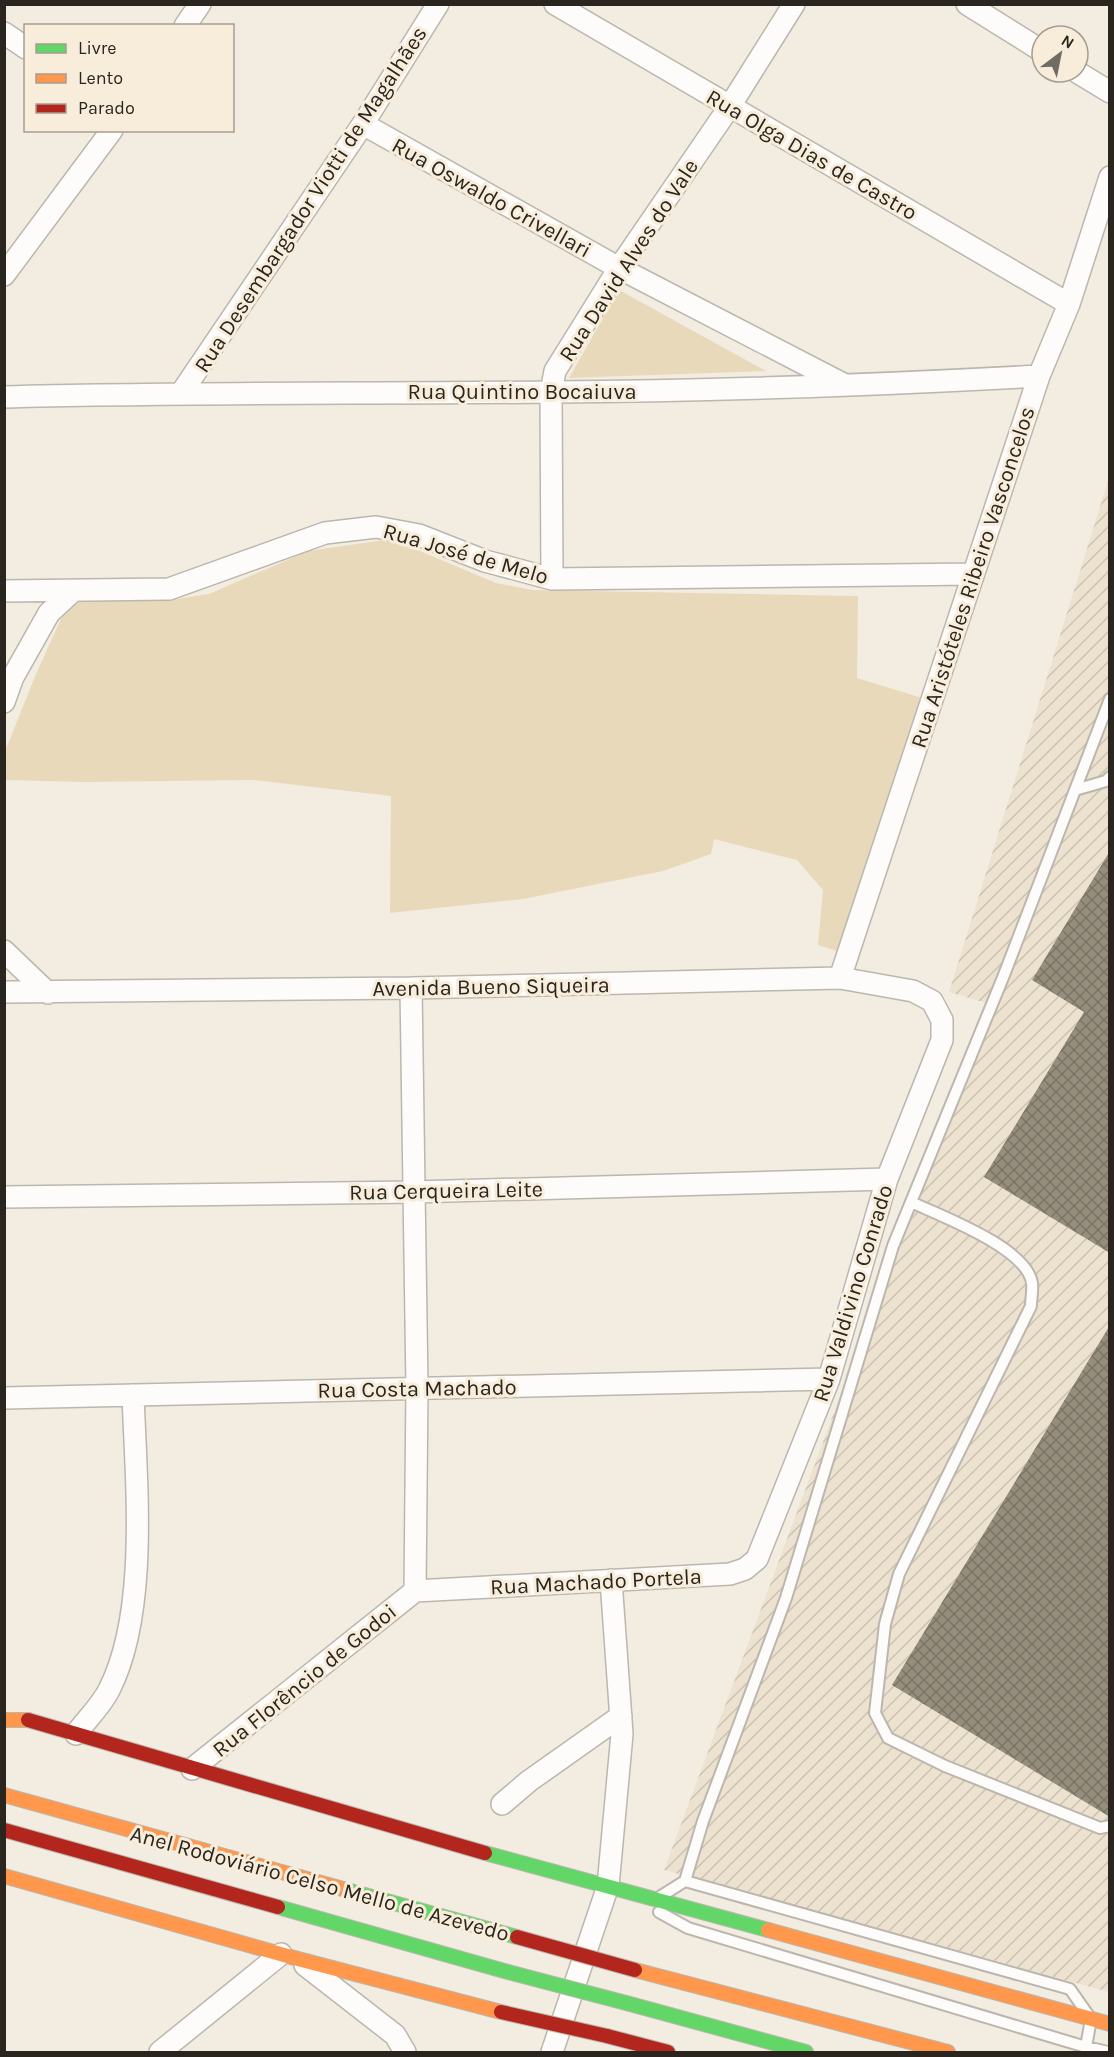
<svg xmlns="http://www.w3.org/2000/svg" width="1114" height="2057" font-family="Karla,sans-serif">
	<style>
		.industrial { fill: url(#industrial-furrows) }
		.green { fill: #e9d9bb }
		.building { fill: url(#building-cross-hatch) }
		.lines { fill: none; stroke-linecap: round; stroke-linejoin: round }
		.lane-casing { stroke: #bbb7ae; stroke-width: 14 }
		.street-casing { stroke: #bbb7ae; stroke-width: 24 }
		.fast-casing { stroke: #bbb7ae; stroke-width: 16 }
		.slow-casing { stroke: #bbb7ae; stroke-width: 16 }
		.jam-casing { stroke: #bbb7ae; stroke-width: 16 }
		.lane { stroke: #fdfcfa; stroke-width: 10 }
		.street { stroke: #fdfcfa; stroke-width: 21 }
		.fast { stroke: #63d668; stroke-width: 14 }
		.slow { stroke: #ff974d; stroke-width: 14 }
		.jam { stroke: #b3261e; stroke-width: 14 }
		.fast-bridge-casing { stroke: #bbb7ae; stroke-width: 16; stroke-linecap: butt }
		.jam-bridge-casing { stroke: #bbb7ae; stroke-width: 16; stroke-linecap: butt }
		.fast-bridge { stroke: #63d668; stroke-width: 14 }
		.jam-bridge { stroke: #b3261e; stroke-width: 14 }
		.labels { text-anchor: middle; stroke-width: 6; stroke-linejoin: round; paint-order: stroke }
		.street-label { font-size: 22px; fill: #2a261f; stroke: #f8eddb }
	</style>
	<defs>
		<pattern id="industrial-furrows" width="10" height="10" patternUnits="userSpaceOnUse" patternTransform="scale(1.5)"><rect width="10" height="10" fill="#ede2cf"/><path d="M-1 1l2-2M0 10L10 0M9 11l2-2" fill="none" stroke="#cbc2b1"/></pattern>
		<pattern id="building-cross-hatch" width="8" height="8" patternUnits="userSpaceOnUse" patternTransform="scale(1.5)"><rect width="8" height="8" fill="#968e7d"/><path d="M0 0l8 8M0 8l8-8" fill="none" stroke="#7b7466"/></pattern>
	</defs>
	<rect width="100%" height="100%" fill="#f2ece1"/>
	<path class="industrial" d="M1109,478V1992L664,1870L986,1003L949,992Z"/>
	<path class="green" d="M619,290L766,371L569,378Z
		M385,540L415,549L496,583L532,590L858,596L857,678L922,698L840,952L818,945L823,890L797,860L714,839L711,854L663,871L523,899L390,913L391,796L254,780L84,782L5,780L4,754L36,674L70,599H177L209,594L308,551Z"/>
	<path class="building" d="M1110,851V1253L984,1177L1084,1012L1032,980Z
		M1110,1325V1817L892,1685Z"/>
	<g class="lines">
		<g class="lane-casing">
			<path id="lane" d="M1075,790L1106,781L1110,777
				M911,1202C941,1216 1027,1248 1032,1283C1033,1290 1031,1299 1031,1306L899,1574L885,1624L875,1713L888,1738L945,1766L1100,1828L1110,1826
				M685,1881L703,1821L786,1598L893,1246L1004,975L1110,699
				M659,1912L688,1928L1086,2047L1091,2019L1070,1989L685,1881L661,1896
				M1086,2047L1108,2052"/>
		</g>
		<g class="street-casing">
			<path id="street" d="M555,4L1069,304
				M967,4L1042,51
				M185,26L200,4
				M4,33L26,48
				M1077,72L1110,92
				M363,124L619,268L845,385
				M4,275L112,130
				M182,392L363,124L438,4
				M4,397C187,392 368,394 550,392C713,391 876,385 1039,376
				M552,579L551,392L555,371L619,268L730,106L794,4
				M4,591L169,589L325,533L376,527L419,535L485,561L552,579L973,574
				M4,702L13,677L49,613L74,590
				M4,951L48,993
				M840,978L1039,376L1069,304L1110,177
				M411,988L417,1388L415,1591
				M4,992L411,988L840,978L913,991L932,1001L942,1020V1040L887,1179L829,1379L757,1559L745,1569L730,1574L415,1591
				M4,1197L414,1192L887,1179
				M4,1398L829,1379
				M76,1734C86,1720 101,1706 109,1690C149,1612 136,1482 133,1395
				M192,1769L415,1591
				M502,1804L529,1781L621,1716
				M305,1965L395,2035L405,2052
				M160,2052L281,1954
				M552,2052L608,1886L622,1734L611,1580"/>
		</g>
		<g class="fast-casing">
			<path id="fast" d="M485,1853L768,1930
				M343,1889L517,1937
				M278,1907L508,1972
				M630,2004L806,2052"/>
		</g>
		<g class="slow-casing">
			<path id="slow" d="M4,1720H28
				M4,1795L343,1889
				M4,1876L298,1959L501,2012
				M768,1930L1110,2024
				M635,1970L948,2052"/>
		</g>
		<g class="jam-casing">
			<path id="jam" d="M28,1720L485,1853
				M4,1830L278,1907
				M607,2036L668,2052"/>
		</g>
		<use href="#lane" class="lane"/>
		<use href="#street" class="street"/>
		<use href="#fast" class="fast"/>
		<use href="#slow" class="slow"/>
		<use href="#jam" class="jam"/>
		<g class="fast-bridge-casing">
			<path id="fast-bridge" d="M508,1972L630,2004"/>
		</g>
		<g class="jam-bridge-casing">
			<path id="jam-bridge" d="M517,1937L635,1970
				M501,2012L607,2036"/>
		</g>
		<use href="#fast-bridge" class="fast-bridge"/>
		<use href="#jam-bridge" class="jam-bridge"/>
	</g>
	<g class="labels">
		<g class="street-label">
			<text transform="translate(812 154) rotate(30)" y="8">Rua Olga Dias de Castro</text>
			<text transform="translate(492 197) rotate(29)" y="8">Rua Oswaldo Crivellari</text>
			<text transform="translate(310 199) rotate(-57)" y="8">Rua Desembargador Viotti de Magalhães</text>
			<text transform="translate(628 260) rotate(-57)" y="8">Rua David Alves do Vale</text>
			<text x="522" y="399">Rua Quintino Bocaiuva</text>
			<text transform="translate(466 553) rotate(16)" y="8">Rua José de Melo</text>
			<text transform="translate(972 577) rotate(-72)" y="8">Rua Aristóteles Ribeiro Vasconcelos</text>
			<text transform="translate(491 986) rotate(-1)" y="8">Avenida Bueno Siqueira</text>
			<text transform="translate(446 1190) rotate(-1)" y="8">Rua Cerqueira Leite</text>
			<text transform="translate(852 1293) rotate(-73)" y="8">Rua Valdivino Conrado</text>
			<text transform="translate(417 1388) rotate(-1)" y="8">Rua Costa Machado</text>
			<text transform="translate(596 1581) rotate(-3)" y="8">Rua Machado Portela</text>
			<text transform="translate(304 1680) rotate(-39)" y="8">Rua Florêncio de Godoi</text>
			<text transform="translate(320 1883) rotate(15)" y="8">Anel Rodoviário Celso Mello de Azevedo</text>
		</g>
	</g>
	<rect width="1114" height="2057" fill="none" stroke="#2a261f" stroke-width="12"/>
	<rect x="24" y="24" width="210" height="108" fill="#f8eddb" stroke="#a69d90" stroke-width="1.5"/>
	<rect x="36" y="44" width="30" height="9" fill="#63d668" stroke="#a69d90" stroke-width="1.5"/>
	<text x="78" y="54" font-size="18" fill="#2a261f">Livre</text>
	<rect x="36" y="74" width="30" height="9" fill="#ff974d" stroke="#a69d90" stroke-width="1.5"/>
	<text x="78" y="84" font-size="18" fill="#2a261f">Lento</text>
	<rect x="36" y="104" width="30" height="9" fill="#b3261e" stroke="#a69d90" stroke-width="1.5"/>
	<text x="78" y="114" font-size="18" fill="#2a261f">Parado</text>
	<g transform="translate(1060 54) rotate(32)"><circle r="28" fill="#f8eddb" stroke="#a69d90" stroke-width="1.5"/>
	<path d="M0-4.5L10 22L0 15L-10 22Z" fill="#706b63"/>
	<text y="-9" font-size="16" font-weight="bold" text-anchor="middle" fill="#2a261f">N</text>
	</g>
</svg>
